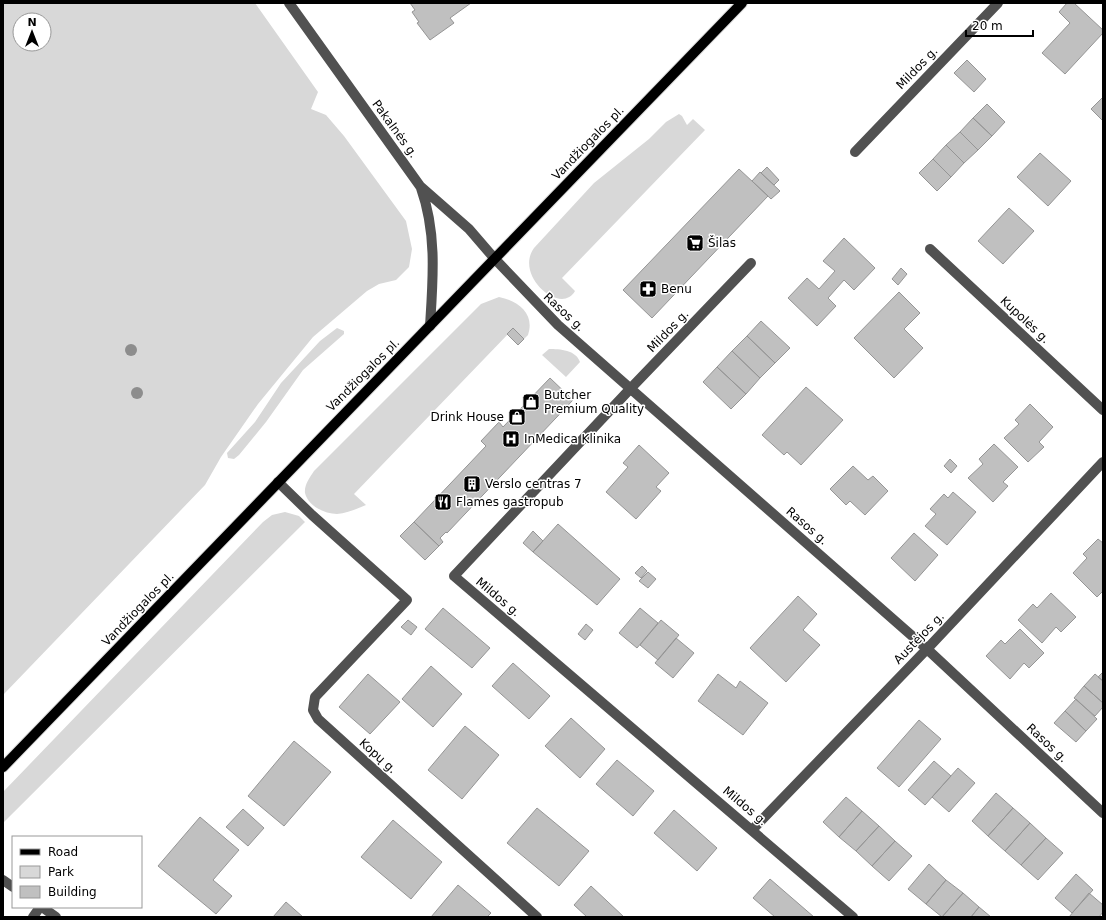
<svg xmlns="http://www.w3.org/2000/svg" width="1106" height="920" font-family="'DejaVu Sans',sans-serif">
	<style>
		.green { fill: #d8d8d8; fill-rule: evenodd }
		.building { fill: #c0c0c0; stroke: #959595 }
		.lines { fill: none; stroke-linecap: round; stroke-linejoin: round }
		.major-casing { stroke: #dbdbdb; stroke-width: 12 }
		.minor { stroke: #515151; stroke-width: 10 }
		.major { stroke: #000; stroke-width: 10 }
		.tree { fill: #8d8d8d }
		.labels { text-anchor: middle; stroke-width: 3; stroke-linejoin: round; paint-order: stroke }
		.street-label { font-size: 12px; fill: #000; stroke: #fff }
		.poi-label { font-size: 12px; fill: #000; stroke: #fff; text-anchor: start }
	</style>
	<rect width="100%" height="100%" fill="#fff"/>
	<path class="green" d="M3,3H255L318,92L311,109L326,115L344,136L406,221L412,249L409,267L396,280L379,284L367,291L313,337L258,404L221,457L205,485L3,695ZM20,20H44V44H20Z
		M679,114L682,116L687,125L693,119L705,130L562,278L575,291C561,316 514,276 534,248L594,183L649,139L666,122Z
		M499,297C519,301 535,314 528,335L524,339L513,329L354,494L366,505C357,509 347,513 337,514C325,514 308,506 305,493C304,485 310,477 314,471L481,304Z
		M337,328L344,331V334L303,370L266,422L239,455L234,459L228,458L227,453L255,422L281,383L320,341Z
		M549,349C560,349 576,350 580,362L566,377L542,355Z
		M285,512L299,516L305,522L3,823V792L263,522L272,515Z"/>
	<path class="building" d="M410,3H471L450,18L454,23L430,40L417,23L419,22L412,12L415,10Z
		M1067,3H1074L1103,30V33L1065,74L1042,53L1070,23L1059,12Z
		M967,60L986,79L974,92L954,73Z
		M1103,97V121L1091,109Z
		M987,104L1005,122L992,136L973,118Z
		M973,118L992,136L978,150L960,132Z
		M960,132L978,150L964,163L946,145Z
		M946,145L964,163L951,177L933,159Z
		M1040,153L1071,181L1048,206L1017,177Z
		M933,159L951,177L937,191L919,173Z
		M767,167L779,180L774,185L761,173Z
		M739,169L768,196L652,318L623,290Z
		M760,172L780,191L771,199L752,181Z
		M1009,208L1034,231L1003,264L978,241Z
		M844,238L875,268L854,290L844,280L828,298L836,306L817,326L788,298L807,278L819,289L835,271L823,261Z
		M901,268L907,274L898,285L892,279Z
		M899,292L920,313L904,329L923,348L894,378L854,338Z
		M761,321L790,348L775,363L747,336Z
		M513,328L524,339L518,345L507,334Z
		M747,336L775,363L760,378L732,351Z
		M732,351L760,378L746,394L717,367Z
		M717,367L746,394L731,409L703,382Z
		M550,378L573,400L447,533L446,532L440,538L443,542L439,546L414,522L486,446L481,441L499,422L503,427Z
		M806,387L843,420L801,465L787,452L784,455L762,435Z
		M1030,404L1053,427L1039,442L1044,447L1028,462L1004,438L1019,424L1015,420Z
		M994,444L1018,467L1003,482L1008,486L993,502L968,478L983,464L979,459Z
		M639,445L669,473L656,487L661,491L636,519L606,492L628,467L623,463Z
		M950,459L957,466L951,473L944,466Z
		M853,466L868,480L873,476L888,491L865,515L850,501L846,505L830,489Z
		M953,492L976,512L947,545L925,526L936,514L930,509L944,494L948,498Z
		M414,522L439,546L425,560L400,536Z
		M558,524L620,579L597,605L533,552Z
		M533,531L543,541L533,552L523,543Z
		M914,533L938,555L915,581L891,558Z
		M1098,539L1103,543V591L1097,597L1073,573L1087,558L1083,554Z
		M642,566L647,571L641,578L635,573Z
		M648,572L656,579L648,588L639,581Z
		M1051,593L1076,617L1061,632L1056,627L1042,643L1018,620L1033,604L1037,608Z
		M798,596L817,614L803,630L820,645L786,682L750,648Z
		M443,608L490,648L472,668L425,629Z
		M640,608L658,623L637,648L619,633Z
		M408,620L417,627L411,635L401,627Z
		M661,620L679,635L658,660L640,645Z
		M586,624L593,630L585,640L578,634Z
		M1020,629L1044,653L1029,668L1024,663L1010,679L986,656L1001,640L1005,644Z
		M676,638L694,653L673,678L655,663Z
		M513,663L550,696L529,719L492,686Z
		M431,666L462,694L433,727L402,699Z
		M1103,672V681L1098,677Z
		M368,674L400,702L370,734L339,707Z
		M718,674L736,688L740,681L768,703L743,735L698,701Z
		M1095,674L1103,681V703L1084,686Z
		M1084,686L1103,703V707L1095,716L1074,698Z
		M1076,699L1097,719L1086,731L1065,711Z
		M1065,711L1086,731L1076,742L1054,723Z
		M571,718L605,749L580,778L545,746Z
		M919,720L941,739L899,787L877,768Z
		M465,726L499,755L462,799L428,770Z
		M294,741L331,772L284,826L248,796Z
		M617,760L654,791L633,816L596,784Z
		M934,761L951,776L925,805L908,790Z
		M958,768L975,783L949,812L932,797Z
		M996,793L1013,808L988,836L972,821Z
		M846,797L862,811L839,837L823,822Z
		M537,808L589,851L559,886L507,843Z
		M1013,808L1030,823L1005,851L988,836Z
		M243,809L264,828L248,846L226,827Z
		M674,810L717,848L697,871L654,833Z
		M862,811L879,826L856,851L839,837Z
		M200,817L239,850L213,880L232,896L216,914L158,866Z
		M393,820L442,862L411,899L361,857Z
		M1030,823L1046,838L1021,865L1005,851Z
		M879,826L895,841L872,866L856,851Z
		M1046,838L1063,853L1038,880L1021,865Z
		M895,841L912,856L889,881L872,866Z
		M929,864L946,880L926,904L908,889Z
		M1076,874L1093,890L1072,913L1055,898Z
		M770,879L814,917H775L753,898Z
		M946,880L963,893L942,917L926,904Z
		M458,885L491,913L487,917H431Z
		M591,886L624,917H587L574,905Z
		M963,893L979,907L971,917H942Z
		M1089,893L1103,905V912L1099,917H1069Z
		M286,902L303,917H273Z
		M979,907L991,917H971Z"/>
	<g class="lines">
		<g class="major-casing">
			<path id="major" d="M3,767L742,3"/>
		</g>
		<path class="minor" d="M289,3L420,186L469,229L494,258L558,325L927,649L1103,813
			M855,152L998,3
			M421,188C437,233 433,279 430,326
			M930,249L1103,410
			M751,263L631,388L454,576L853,917
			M278,482L312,515L407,600L315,697L313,710L318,719L537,917
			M752,830L927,649L1103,462
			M3,880L13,887
			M42,907L56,917
			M33,917L40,907"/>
		<use href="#major" class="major"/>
	</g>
	<g class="tree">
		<circle cx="131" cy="350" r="6"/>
		<circle cx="137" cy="393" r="6"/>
	</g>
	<defs>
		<g id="supermarket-square" transform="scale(0.9)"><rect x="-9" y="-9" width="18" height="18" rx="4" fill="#000" stroke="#fff"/><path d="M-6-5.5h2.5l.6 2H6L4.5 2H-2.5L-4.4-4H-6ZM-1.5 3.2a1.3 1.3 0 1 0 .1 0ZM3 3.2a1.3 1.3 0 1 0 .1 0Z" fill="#fff"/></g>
		<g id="pharmacy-square" transform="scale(0.9)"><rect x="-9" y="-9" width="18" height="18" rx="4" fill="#000" stroke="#fff"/><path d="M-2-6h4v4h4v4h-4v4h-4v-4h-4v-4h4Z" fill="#fff"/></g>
		<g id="shop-square" transform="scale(0.9)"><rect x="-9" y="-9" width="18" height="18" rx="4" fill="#000" stroke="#fff"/><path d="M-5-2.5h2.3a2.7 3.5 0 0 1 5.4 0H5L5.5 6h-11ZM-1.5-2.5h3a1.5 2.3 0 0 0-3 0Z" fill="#fff"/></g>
		<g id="hospital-square" transform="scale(0.9)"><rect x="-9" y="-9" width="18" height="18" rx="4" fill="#000" stroke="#fff"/><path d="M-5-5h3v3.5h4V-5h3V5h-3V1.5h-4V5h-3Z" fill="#fff"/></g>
		<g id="building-square" transform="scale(0.9)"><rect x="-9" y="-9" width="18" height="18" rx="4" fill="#000" stroke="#fff"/><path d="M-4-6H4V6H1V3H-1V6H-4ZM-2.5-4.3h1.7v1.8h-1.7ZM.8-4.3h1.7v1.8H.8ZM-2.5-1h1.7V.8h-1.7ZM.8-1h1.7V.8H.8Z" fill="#fff"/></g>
		<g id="restaurant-square" transform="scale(0.9)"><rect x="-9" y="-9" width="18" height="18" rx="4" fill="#000" stroke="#fff"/><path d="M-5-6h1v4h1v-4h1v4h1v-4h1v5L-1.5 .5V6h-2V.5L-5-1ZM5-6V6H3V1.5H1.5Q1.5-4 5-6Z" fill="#fff"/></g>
	</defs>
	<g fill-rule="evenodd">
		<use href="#supermarket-square" x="695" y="243"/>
		<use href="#pharmacy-square" x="648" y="289"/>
		<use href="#shop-square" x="531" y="402"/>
		<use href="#shop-square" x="517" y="417"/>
		<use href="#hospital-square" x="511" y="439"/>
		<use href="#building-square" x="472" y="484"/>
		<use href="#restaurant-square" x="443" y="502"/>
	</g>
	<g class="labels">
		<g class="street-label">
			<text transform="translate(917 68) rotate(-46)" y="4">Mildos g.</text>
			<text transform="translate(395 129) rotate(54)" y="4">Pakalnės g.</text>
			<text transform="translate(588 143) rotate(-46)" y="4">Vandžiogalos pl.</text>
			<text transform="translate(564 312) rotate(43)" y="4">Rasos g.</text>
			<text transform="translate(1025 320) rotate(43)" y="4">Kupolės g.</text>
			<text transform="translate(668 331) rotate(-46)" y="4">Mildos g.</text>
			<text transform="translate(363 375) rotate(-45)" y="4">Vandžiogalos pl.</text>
			<text transform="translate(807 526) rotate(41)" y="4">Rasos g.</text>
			<text transform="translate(498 597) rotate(40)" y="4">Mildos g.</text>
			<text transform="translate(138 609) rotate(-46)" y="4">Vandžiogalos pl.</text>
			<text transform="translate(919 638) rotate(-46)" y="4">Austėjos g.</text>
			<text transform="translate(1047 743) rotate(43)" y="4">Rasos g.</text>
			<text transform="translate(378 756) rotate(42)" y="4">Kopų g.</text>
			<text transform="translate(745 806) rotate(40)" y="4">Mildos g.</text>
		</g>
		<g class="poi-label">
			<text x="708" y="247">Šilas</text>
			<text x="661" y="293">Benu</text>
			<text x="544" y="399">Butcher<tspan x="544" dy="14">Premium Quality</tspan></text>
			<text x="504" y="421" text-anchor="end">Drink House</text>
			<text x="524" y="443">InMedica Klinika</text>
			<text x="485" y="488">Verslo centras 7</text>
			<text x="456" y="506">Flames gastropub</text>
		</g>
	</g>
	<rect width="1106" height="920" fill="none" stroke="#000000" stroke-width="8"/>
	<rect x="12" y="836" width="130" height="72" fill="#ffffff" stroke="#999999"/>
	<rect x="20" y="849" width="20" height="6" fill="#000000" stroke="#999999"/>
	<text x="48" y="856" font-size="12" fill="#000000">Road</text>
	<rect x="20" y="866" width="20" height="12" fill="#d8d8d8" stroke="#999999"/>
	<text x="48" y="876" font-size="12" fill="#000000">Park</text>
	<rect x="20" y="886" width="20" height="12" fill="#c0c0c0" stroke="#999999"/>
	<text x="48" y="896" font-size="12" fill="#000000">Building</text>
	<g transform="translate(32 32)"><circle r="19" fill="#ffffff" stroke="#999999"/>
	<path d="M0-3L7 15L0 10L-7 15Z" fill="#000000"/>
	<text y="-6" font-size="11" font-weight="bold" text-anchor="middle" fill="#000000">N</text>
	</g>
	<path d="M966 30v6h67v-6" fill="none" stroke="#000000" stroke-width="2"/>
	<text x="972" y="30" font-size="12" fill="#000000" stroke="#ffffff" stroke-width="3" paint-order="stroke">20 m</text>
</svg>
